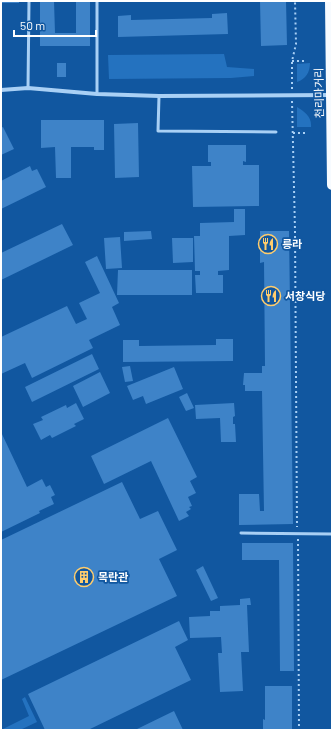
<svg xmlns="http://www.w3.org/2000/svg" width="333" height="731" font-family="Barlow,'Noto Sans KR',sans-serif">
	<style>
		.green { fill: #2472bf }
		.building { fill: #3e83c8 }
		.lines { fill: none; stroke-linecap: round; stroke-linejoin: round }
		.path { stroke: #a9d0f5; stroke-width: 2; stroke-dasharray: 2 3; stroke-linecap: butt }
		.service { stroke: #a9d0f5; stroke-width: 3 }
		.minor { stroke: #a9d0f5; stroke-width: 4 }
		.primary { stroke: #f7fbff; stroke-width: 10 }
		.labels { text-anchor: middle; stroke-width: 3.5; stroke-linejoin: round; paint-order: stroke }
		.street-label { font-size: 11px; fill: #fff; stroke: #1157a0 }
		.poi-label { font-size: 11px; font-weight: bold; fill: #fff; stroke: #1157a0; text-anchor: start }
	</style>
	<rect width="100%" height="100%" fill="#1157a0"/>
	<path class="green" d="M224,54L227,67L254,69V76L231,78L109,79L108,55Z
		M310,63C310,72 306,79 297,82V64Z
		M297,107C305,112 312,117 311,127H297Z
		M25,697L37,722L20,730H1L29,716L22,699Z"/>
	<path class="building" d="M1,1H19V3H1Z
		M40,1H54L55,33H76V1H90V46H40Z
		M260,1H286L287,45L261,46Z
		M227,13L228,34L118,37V16L131,15V20L212,18V14Z
		M57,63H66V77H57Z
		M41,120H104V150H94V147H71V178H56L55,147L41,148Z
		M138,123L139,177L115,178L114,124Z
		M3,127L14,149L1,155V128Z
		M208,145H246V162L243,161V165H259V206L193,207L192,166H211V162H208Z
		M30,166L32,171L37,169L46,187L1,209V181Z
		M234,209H245V235L229,236V270L218,271V275H223V293H196L195,275H200V271H195L194,236H200V223L234,222Z
		M62,224L73,245L1,280V253Z
		M151,231L152,239L124,241V232Z
		M260,231H289L293,524L239,525V494H259L260,511H264L262,391H245V385H243L244,373H262V366H265L264,262L260,263Z
		M120,237L122,268L106,269L104,238Z
		M172,238H193V262L173,263Z
		M97,256L119,303L112,307L120,325L89,340L93,348L32,378L25,363L1,374V337L67,306L76,324L87,319L79,303L100,293L85,262Z
		M118,270H192V295H117Z
		M216,339H233V361L123,362V340H139V346L216,345Z
		M92,354L99,369L32,402L25,387Z
		M130,366L133,381L125,382L122,367Z
		M174,367L183,389L146,404L143,396L133,400L127,386Z
		M100,372L110,393L83,407L73,386Z
		M187,393L194,408L186,411L179,397Z
		M76,403L84,419L74,424L76,426L52,438L50,435L41,440L33,424L43,420L41,417L66,405L67,408Z
		M234,403L235,416L233,417V424H235L236,442H221L220,418L196,419L195,405Z
		M168,418L197,477L190,481L196,493L188,497L192,506L189,507L191,509L186,512L189,516L179,521L151,461L104,484L91,456Z
		M1,432L27,487L42,479L46,487L50,485L55,495L51,497L54,504L39,511L40,513L1,532Z
		M122,482L140,519L158,511L177,550L159,559L177,596L1,680V540Z
		M242,543H293L294,671H280L279,560H242Z
		M203,566L218,598L211,601L196,570Z
		M250,598L251,605H247L249,652H241L243,691L220,692L218,653H222L221,637L190,638L189,617L210,616V611H220V606L240,605V599Z
		M179,621L188,640L175,647L191,680L88,730H45L28,694Z
		M265,686H292V730H263V719L265,720Z
		M174,711L183,730H135Z"/>
	<g class="lines">
		<path class="path" d="M292,61H307
			M292,89V61L296,44L295,1
			M292,101L295,231L297,527
			M293,133H308
			M298,539L299,730"/>
		<path class="service" d="M97,1V94
			M28,88L29,1
			M159,96L158,131L276,132
			M241,533L332,534"/>
		<path class="minor" d="M1,90L28,88L97,94L159,96L331,95"/>
		<path class="primary" d="M330,1L332,185"/>
	</g>
	<defs>
		<g id="restaurant-ring" transform="scale(1)"><circle r="9.5" fill="#1157a0" stroke="#ffcd6d" stroke-width="1.5"/><path d="M-5-6h1v4h1v-4h1v4h1v-4h1v5L-1.5 .5V6h-2V.5L-5-1ZM5-6V6H3V1.5H1.5Q1.5-4 5-6Z" fill="#ffcd6d"/></g>
		<g id="building-ring" transform="scale(1)"><circle r="9.5" fill="#1157a0" stroke="#ffcd6d" stroke-width="1.5"/><path d="M-4-6H4V6H1V3H-1V6H-4ZM-2.5-4.3h1.7v1.8h-1.7ZM.8-4.3h1.7v1.8H.8ZM-2.5-1h1.7V.8h-1.7ZM.8-1h1.7V.8H.8Z" fill="#ffcd6d"/></g>
	</defs>
	<g fill-rule="evenodd">
		<use href="#restaurant-ring" x="268" y="244"/>
		<use href="#restaurant-ring" x="271" y="296"/>
		<use href="#building-ring" x="84" y="577"/>
	</g>
	<g class="labels">
		<g class="street-label">
			<text transform="translate(319 93) rotate(-91)" y="4">천리마거리</text>
		</g>
		<g class="poi-label">
			<text x="282" y="248">릉라</text>
			<text x="285" y="300">서창식당</text>
			<text x="98" y="581">목란관</text>
		</g>
	</g>
	<rect width="333" height="731" fill="none" stroke="#ffffff" stroke-width="4"/>
	<path d="M14 30v6h82v-6" fill="none" stroke="#ffffff" stroke-width="2"/>
	<text x="20" y="30" font-size="12" fill="#ffffff" stroke="#1157a0" stroke-width="3" paint-order="stroke">50 m</text>
</svg>
